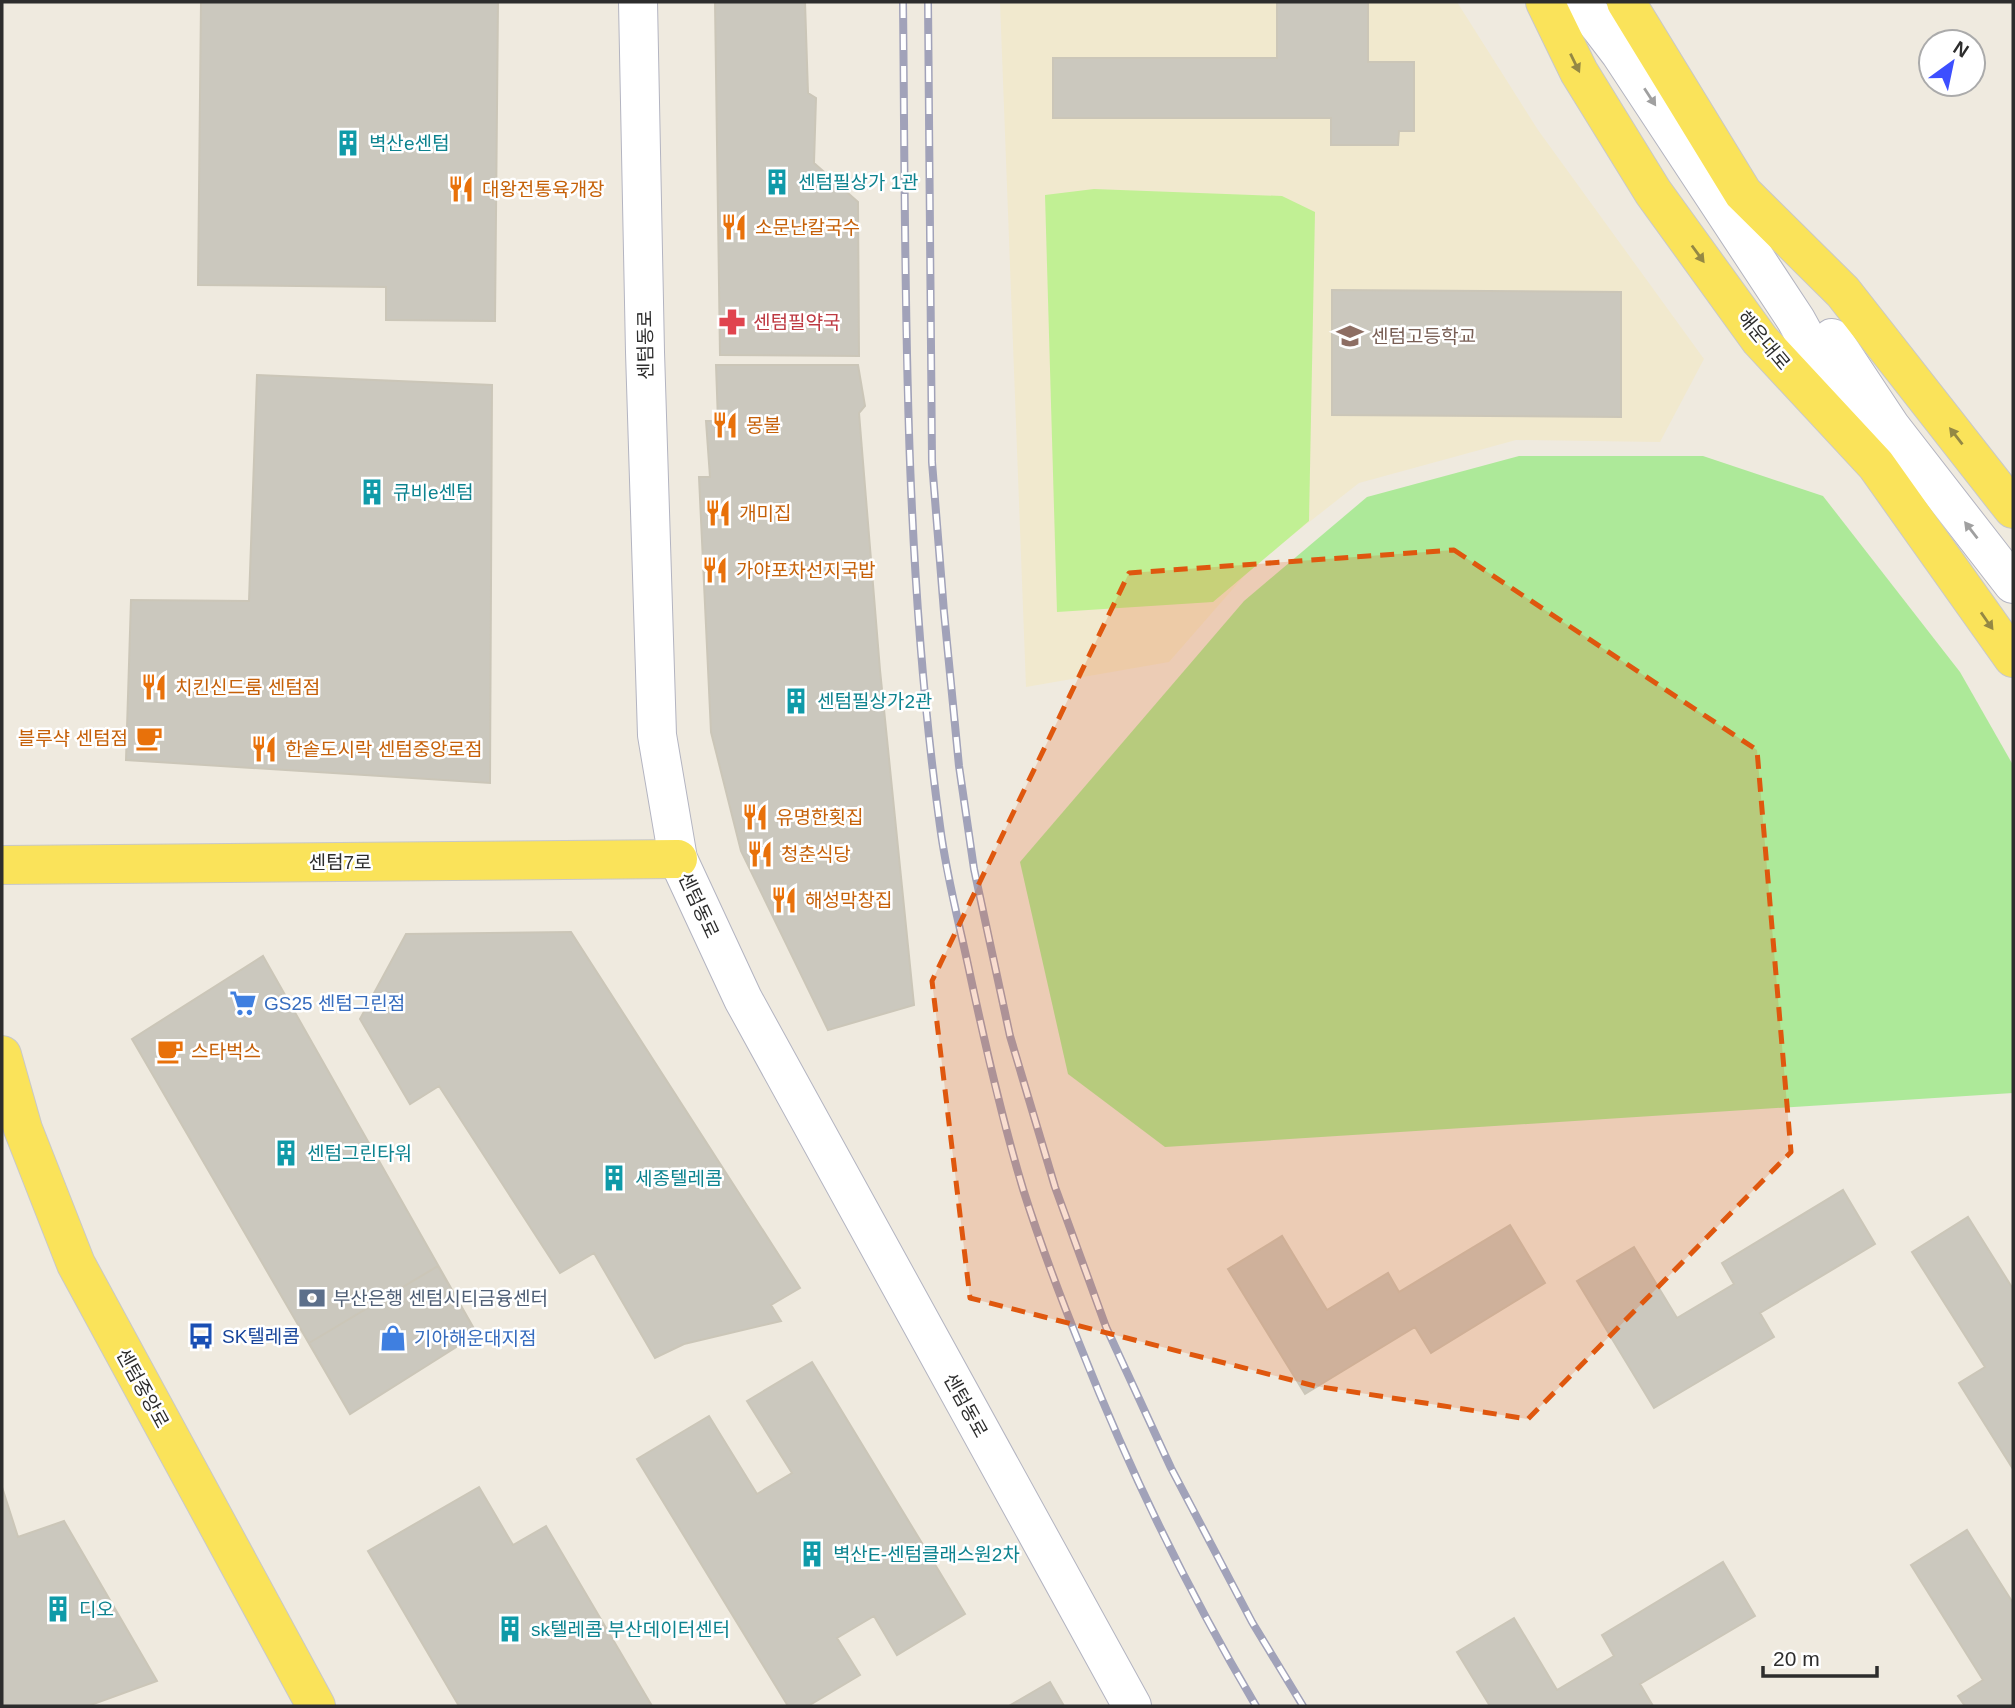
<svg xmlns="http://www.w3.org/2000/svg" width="2015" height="1708" font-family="Helvetica,'Noto Sans KR',sans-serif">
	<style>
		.education { fill: #f1e9ce }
		.green { fill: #ade999 }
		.pitch { fill: #c1f094 }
		.building { fill: #cbc8be; stroke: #cbc6b8; stroke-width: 2 }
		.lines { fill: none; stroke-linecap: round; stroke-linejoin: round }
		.minor-casing { stroke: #b3b4c1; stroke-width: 40 }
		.major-casing { stroke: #c8c8c8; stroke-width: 40 }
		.minor { stroke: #fff; stroke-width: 38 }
		.major { stroke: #fae35a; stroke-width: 38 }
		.rail-casing { stroke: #a1a2b9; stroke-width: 8 }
		.rail { stroke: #fff; stroke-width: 5; stroke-dasharray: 16; stroke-linecap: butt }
		.oneway { fill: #948844 }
		.oneway2 { fill: #a0a0a0 }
		.marked { fill: #df570e; fill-opacity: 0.2; stroke: #df570e; stroke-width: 5; stroke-dasharray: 14 9; stroke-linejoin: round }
		.labels { text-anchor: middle; stroke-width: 5; stroke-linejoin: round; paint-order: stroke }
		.culture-label { font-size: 19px; fill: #0d838f; stroke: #fff; text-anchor: start }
		.food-label { font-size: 19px; fill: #c56008; stroke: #fff; text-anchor: start }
		.health-label { font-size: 19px; fill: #be3a42; stroke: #fff; text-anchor: start }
		.education-label { font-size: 19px; fill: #785e54; stroke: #fff; text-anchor: start }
		.street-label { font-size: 19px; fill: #2d2d2d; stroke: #fff }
		.shop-label { font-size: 19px; fill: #366cbe; stroke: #fff; text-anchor: start }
		.service-label { font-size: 19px; fill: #4e5e75; stroke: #fff; text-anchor: start }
		.transit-label { font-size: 19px; fill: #164399; stroke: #fff; text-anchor: start }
	</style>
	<rect width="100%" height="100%" fill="#efeadf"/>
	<path class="education" d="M1000,2H1457L1538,130L1704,359L1660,442L1516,440L1359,483L1252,567L1169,662L1026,687Z"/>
	<path class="green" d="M1519,456H1703L1823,496L1960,672L2013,765V1093L1165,1147L1068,1074L1020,862L1244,601L1367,497Z"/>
	<path class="pitch" d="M1094,189L1282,196L1315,212L1309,521L1213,602L1057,612L1045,195Z"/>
	<path class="building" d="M201,2H498L495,321L386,320V287L198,285Z
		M715,2H805L808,93L816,98L814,163L858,202L859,356L720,355Z
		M1277,2H1368V62H1414V131H1399L1398,145H1331V118H1053V58H1277Z
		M1332,290L1621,292V417L1332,415Z
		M716,365H858L865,406L859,413L880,670L914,1005L828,1030L741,851L711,732L699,477H710L706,421H718Z
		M257,375L492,385L490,783L126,760L131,600L249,601Z
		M571,932L800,1288L771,1305L781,1321L684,1344L655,1358L594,1253L560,1273L439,1086L410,1104L360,1019L406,934Z
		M263,956L477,1334L350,1414L132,1039Z
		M1843,1190L1875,1244L1760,1313L1774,1337L1654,1408L1577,1281L1634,1247L1677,1318L1734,1284L1722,1263Z
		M1968,1217L2013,1289V1469L1959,1383L1985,1367L1912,1252Z
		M1510,1225L1545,1283L1431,1353L1415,1327L1305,1394L1228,1269L1282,1236L1327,1310L1388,1273L1399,1292Z
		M438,1266L477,1334L350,1414L309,1343Z
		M812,1362L965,1614L897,1655L874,1616L837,1638L860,1675L808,1706H788L637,1459L709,1416L757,1494L792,1473L747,1401Z
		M2,1487L18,1537L64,1521L157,1681L88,1706H2Z
		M479,1487L513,1545L546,1526L652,1706H459L368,1551Z
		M1967,1530L2013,1603V1706H1965L1958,1696L1983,1680L1911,1565Z
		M1723,1562L1755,1616L1640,1684L1653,1706H1490L1457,1652L1514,1618L1557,1690L1614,1656L1602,1635Z
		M1050,1682L1064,1706H1009Z"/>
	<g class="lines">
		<g class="minor-casing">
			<path id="minor" d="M638,2L645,352L657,735L678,859L743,999L1132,1706
				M1581,2L1620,53L1796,320L1863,442
				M1832,338L1891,427L2013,584"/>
		</g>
		<g class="major-casing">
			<path id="major" d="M1545,2L1579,72L1653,192L1760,340L1876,465L2013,658
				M1626,2L1743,193L1843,292L2013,509
				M2,865L678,859
				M2,1055L23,1129L76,1264L316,1706"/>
		</g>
		<use href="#minor" class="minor"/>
		<use href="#major" class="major"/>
		<g class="rail-casing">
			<path id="rail" d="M903,2C906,277 902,553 940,826C946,873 958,919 968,965C984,1040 1001,1116 1023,1189C1040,1243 1060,1296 1081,1348C1130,1472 1188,1591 1256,1706
				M928,2L932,462L944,612L959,766L974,869L1010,1036L1055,1187L1106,1327L1171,1468L1252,1622L1303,1706"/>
		</g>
		<use href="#rail" class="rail"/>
	</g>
	<defs><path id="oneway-solid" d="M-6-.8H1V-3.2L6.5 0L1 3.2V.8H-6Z" transform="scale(1.75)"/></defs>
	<g class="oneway">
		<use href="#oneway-solid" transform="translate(1575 63) rotate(64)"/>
		<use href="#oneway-solid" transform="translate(1698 254) rotate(54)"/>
		<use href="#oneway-solid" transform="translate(1956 436) rotate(-128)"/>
		<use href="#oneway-solid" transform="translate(1987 621) rotate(55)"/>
	</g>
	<g class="oneway2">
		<use href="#oneway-solid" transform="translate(1650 97) rotate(57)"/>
		<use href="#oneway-solid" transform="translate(1971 530) rotate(-128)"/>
	</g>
	<path class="marked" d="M1454,550L1757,750L1791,1152L1528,1419L1315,1386L970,1298L932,981L1129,573Z"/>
	<defs>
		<g id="building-bare" transform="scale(2.1)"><path d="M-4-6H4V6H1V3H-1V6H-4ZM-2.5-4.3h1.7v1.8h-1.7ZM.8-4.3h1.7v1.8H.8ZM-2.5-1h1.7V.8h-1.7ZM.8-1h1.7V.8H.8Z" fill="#0f9aa8" stroke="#fff" stroke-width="2.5" paint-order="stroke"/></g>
		<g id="restaurant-bare" transform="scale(2.1)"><path d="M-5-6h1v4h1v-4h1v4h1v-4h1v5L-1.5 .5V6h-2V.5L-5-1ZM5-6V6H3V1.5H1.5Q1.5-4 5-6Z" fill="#e8710a" stroke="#fff" stroke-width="2.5" paint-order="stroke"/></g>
		<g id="pharmacy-bare" transform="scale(2.1)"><path d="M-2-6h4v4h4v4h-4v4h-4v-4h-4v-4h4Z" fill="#e0444e" stroke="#fff" stroke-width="2.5" paint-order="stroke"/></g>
		<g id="school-bare" transform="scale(2.1)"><path d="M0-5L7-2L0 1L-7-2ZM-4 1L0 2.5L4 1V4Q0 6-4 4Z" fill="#8d6e63" stroke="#fff" stroke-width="2.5" paint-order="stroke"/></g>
		<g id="cafe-bare" transform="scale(2.1)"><path d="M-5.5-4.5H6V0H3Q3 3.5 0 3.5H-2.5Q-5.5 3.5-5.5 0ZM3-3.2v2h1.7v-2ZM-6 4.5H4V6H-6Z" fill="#e8710a" stroke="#fff" stroke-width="2.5" paint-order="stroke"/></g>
		<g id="supermarket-bare" transform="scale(2.1)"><path d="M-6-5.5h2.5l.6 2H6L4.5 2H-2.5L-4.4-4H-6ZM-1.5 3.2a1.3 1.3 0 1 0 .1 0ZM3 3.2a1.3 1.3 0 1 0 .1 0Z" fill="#3f7fe0" stroke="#fff" stroke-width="2.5" paint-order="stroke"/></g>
		<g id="bank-bare" transform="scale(2.1)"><path d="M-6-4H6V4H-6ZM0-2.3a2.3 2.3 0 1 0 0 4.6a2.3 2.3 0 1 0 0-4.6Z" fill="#5c6f8a" stroke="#fff" stroke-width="2.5" paint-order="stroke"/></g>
		<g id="bus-bare" transform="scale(2.1)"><path d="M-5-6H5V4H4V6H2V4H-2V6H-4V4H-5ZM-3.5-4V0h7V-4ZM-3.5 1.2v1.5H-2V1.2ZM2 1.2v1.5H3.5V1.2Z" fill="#1a4fb4" stroke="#fff" stroke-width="2.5" paint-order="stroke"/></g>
		<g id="shop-bare" transform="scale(2.1)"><path d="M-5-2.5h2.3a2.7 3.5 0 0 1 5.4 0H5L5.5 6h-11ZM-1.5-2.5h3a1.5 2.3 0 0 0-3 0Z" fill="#3f7fe0" stroke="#fff" stroke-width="2.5" paint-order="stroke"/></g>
	</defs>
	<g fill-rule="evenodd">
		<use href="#building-bare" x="348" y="143"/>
		<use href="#building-bare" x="777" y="182"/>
		<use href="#restaurant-bare" x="461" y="189"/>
		<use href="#restaurant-bare" x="734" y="227"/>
		<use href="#pharmacy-bare" x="732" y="322"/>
		<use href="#school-bare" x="1350" y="336"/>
		<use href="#restaurant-bare" x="725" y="425"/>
		<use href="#building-bare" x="372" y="492"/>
		<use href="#restaurant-bare" x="718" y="513"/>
		<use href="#restaurant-bare" x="715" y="570"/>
		<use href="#restaurant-bare" x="154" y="687"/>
		<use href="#building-bare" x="796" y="701"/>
		<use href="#cafe-bare" x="149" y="738"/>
		<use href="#restaurant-bare" x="264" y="749"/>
		<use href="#restaurant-bare" x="755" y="817"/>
		<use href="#restaurant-bare" x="760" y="854"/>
		<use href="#restaurant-bare" x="784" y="900"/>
		<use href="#supermarket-bare" x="243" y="1003"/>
		<use href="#cafe-bare" x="170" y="1051"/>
		<use href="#building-bare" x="286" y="1153"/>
		<use href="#building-bare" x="614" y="1178"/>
		<use href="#bank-bare" x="312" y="1298"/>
		<use href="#bus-bare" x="201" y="1336"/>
		<use href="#shop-bare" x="393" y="1338"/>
		<use href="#building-bare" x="812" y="1554"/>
		<use href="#building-bare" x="58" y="1609"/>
		<use href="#building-bare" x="510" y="1629"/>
	</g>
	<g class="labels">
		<g class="culture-label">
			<text x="369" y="150">벽산e센텀</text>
			<text x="798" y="189">센텀필상가 1관</text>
			<text x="393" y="499">큐비e센텀</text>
			<text x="817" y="708">센텀필상가2관</text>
			<text x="307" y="1160">센텀그린타워</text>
			<text x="635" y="1185">세종텔레콤</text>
			<text x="833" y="1561">벽산E-센텀클래스원2차</text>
			<text x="79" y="1616">디오</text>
			<text x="531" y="1636">sk텔레콤 부산데이터센터</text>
		</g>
		<g class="food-label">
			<text x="482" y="196">대왕전통육개장</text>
			<text x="755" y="234">소문난칼국수</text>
			<text x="746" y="432">몽불</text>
			<text x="739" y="520">개미집</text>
			<text x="736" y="577">가야포차선지국밥</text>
			<text x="175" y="694">치킨신드룸 센텀점</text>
			<text x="128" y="745" text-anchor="end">블루샥 센텀점</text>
			<text x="285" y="756">한솥도시락 센텀중앙로점</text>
			<text x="776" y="824">유명한횟집</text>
			<text x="781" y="861">청춘식당</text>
			<text x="805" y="907">해성막창집</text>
			<text x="191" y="1058">스타벅스</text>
		</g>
		<g class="health-label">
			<text x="753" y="329">센텀필약국</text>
		</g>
		<g class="education-label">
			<text x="1371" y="343">센텀고등학교</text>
		</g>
		<g class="street-label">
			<text transform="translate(1764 340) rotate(50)" y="7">해운대로</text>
			<text transform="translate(645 345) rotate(-91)" y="7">센텀동로</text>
			<text x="340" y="869">센텀7로</text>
			<text transform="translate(699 905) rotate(65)" y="7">센텀동로</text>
			<text transform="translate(143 1388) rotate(61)" y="7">센텀중앙로</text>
			<text transform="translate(966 1405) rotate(61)" y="7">센텀동로</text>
		</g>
		<g class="shop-label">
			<text x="264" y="1010">GS25 센텀그린점</text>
			<text x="414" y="1345">기아해운대지점</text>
		</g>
		<g class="service-label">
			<text x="333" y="1305">부산은행 센텀시티금융센터</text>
		</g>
		<g class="transit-label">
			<text x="222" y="1343">SK텔레콤</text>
		</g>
	</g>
	<rect width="2015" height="1708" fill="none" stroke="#2d2d2d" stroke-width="7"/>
	<g transform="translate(1952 63) rotate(33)"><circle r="33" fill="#ffffff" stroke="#ababab" stroke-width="2"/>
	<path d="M0-5L12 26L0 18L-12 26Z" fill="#3d4fff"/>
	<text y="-10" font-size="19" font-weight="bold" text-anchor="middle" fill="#2d2d2d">N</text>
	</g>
	<path d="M1763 1666v10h114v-10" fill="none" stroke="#2d2d2d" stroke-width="3.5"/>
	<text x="1773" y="1666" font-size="21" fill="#2d2d2d" stroke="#ffffff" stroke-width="5" paint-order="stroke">20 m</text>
</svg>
